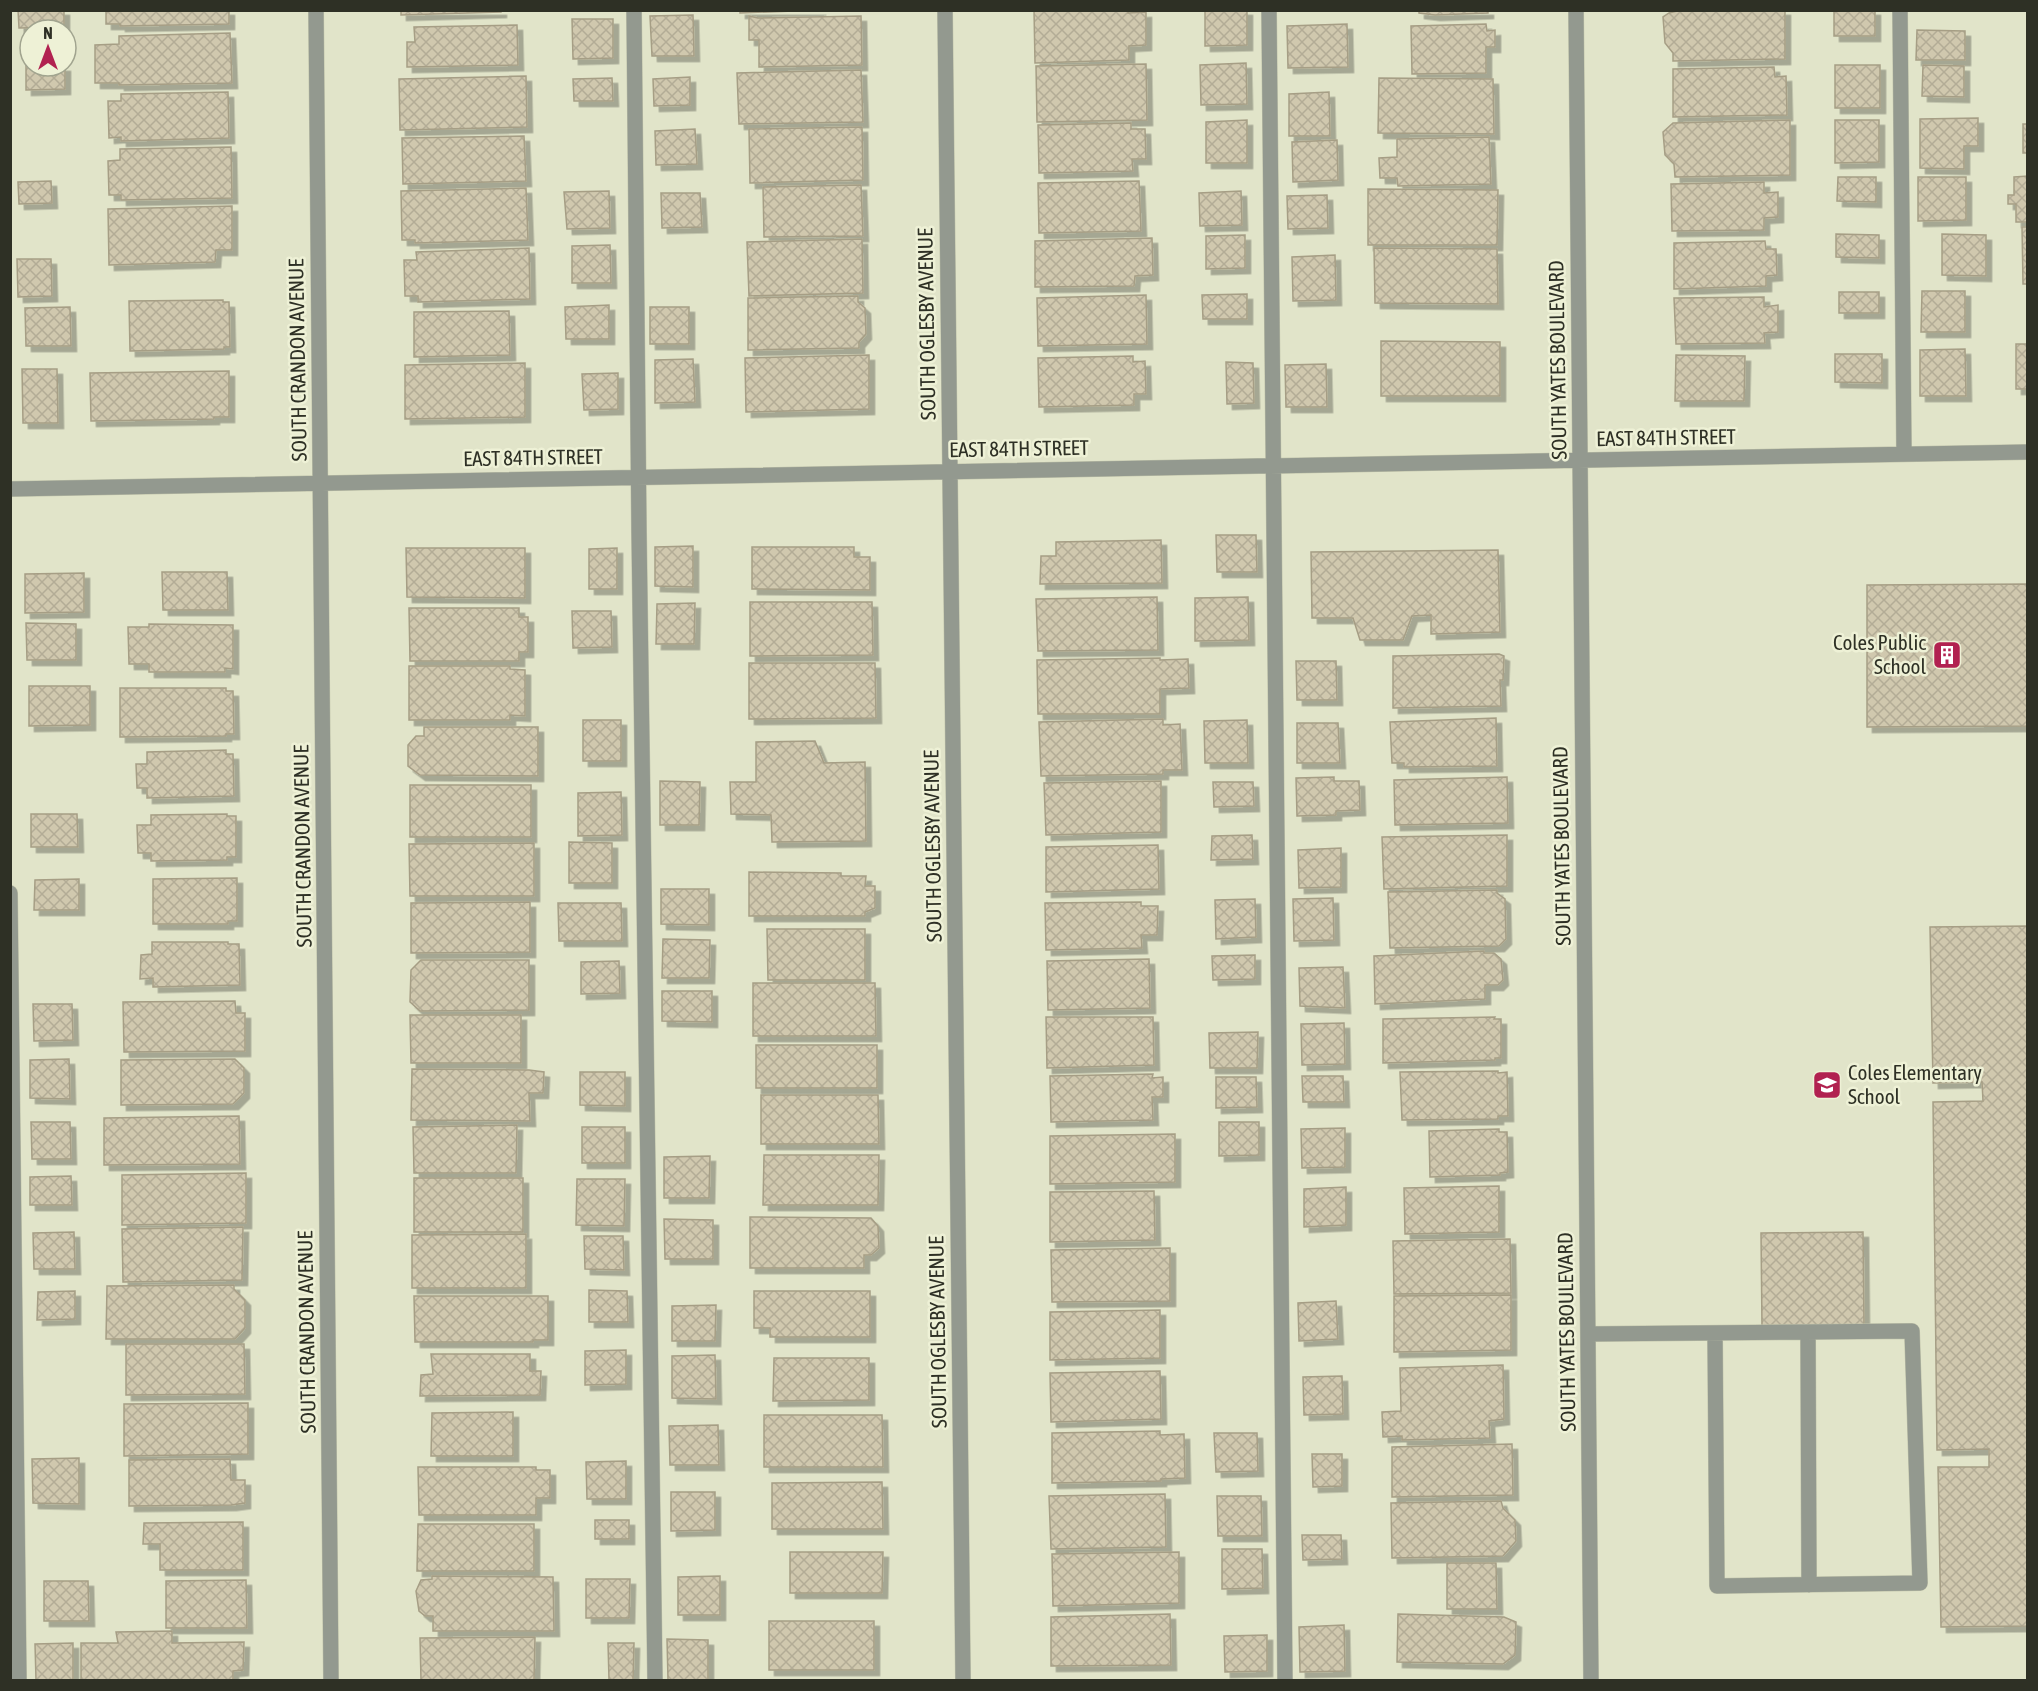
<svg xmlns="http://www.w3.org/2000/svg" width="2038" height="1691" font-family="'Asap Condensed',sans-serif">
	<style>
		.building { fill: url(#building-cross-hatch); stroke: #a69e85; stroke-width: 1.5; filter: url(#shadow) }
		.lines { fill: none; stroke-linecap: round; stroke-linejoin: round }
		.minor-casing { stroke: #bdc0a8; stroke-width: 16 }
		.minor { stroke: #93998f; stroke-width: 15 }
		.labels { text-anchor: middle; stroke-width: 5; stroke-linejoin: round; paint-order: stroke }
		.street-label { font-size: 21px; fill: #2e3025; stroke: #eef1d6 }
		.poi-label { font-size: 21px; fill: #2e3025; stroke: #eef1d6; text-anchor: end }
	</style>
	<defs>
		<pattern id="building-cross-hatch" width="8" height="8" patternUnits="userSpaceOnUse" patternTransform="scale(1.5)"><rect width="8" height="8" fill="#d0c8ae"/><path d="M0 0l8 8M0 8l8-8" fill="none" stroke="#b3ac96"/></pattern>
		<filter id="shadow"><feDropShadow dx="5.5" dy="5.5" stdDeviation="0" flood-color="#0004"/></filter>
	</defs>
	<rect width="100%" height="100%" fill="#e1e4c9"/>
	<path class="building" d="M18,10H64V27L19,28Z
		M106,10H229V24L120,26V24H106Z
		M401,10H501V12L401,15Z
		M740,10H821L740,13Z
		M1034,10H1128V13L1146,12V45L1129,46V60L1035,63Z
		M1205,10H1247V45L1205,46Z
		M1419,10H1488V13L1435,15L1419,13Z
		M1681,10H1785V59L1673,61V53L1665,43L1663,17L1669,13Z
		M1834,10H1875V36H1834Z
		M693,15L694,56H652L650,16Z
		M749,16L758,18L861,16L862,65L759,67V40H749Z
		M572,19H613V58L573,59Z
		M1347,24L1348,67L1288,68L1287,26Z
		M1486,24L1487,31L1495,30V47H1486V73L1412,74L1411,26Z
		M517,25L518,65L407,67V42H415L414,27Z
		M1917,30L1965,31V60H1916Z
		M230,33L232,83L119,85V83H95V45L119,44V36Z
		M26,38H30V66H65V89L26,90Z
		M1246,63L1247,104L1201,105L1200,65Z
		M1146,64L1147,120L1037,122L1036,66Z
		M1835,65H1880V108H1835Z
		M1923,65L1964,66V97L1922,96Z
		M1774,67L1775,77L1786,76L1787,115L1673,117V69Z
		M861,70L863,122L739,124L737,73Z
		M526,76L527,127L400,130L399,79Z
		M690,77V105L654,106L653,79Z
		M612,78L613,101H574L573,79Z
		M1379,78L1493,79L1494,134L1378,133Z
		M228,92L229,138L121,141V137L109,138L108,101H121V94Z
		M1329,92L1330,136H1289V94Z
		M1978,118V146H1964V169L1920,168V119Z
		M1247,120V163H1206V122Z
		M1790,120V175L1675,177L1674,164L1665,155L1663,132L1673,123Z
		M1835,120H1879V162L1835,163Z
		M1131,123V129H1145L1146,159H1132L1133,171L1039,173L1038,125Z
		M2023,124H2028V153H2023Z
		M862,127L863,180L750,183L749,129Z
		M695,129L697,164L656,165L655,131Z
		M524,136L526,181L403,184L402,138Z
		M1489,137L1491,184L1398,186L1397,178H1380L1379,158L1397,157V139Z
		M1337,140L1338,180L1293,182L1292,142Z
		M231,147L232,198L121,200V195H109L108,161L120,160V149Z
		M2028,176V222H2016V204H2008V195H2014V177Z
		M1838,177H1876V202L1837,201Z
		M1918,177H1966V220L1918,221Z
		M51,181L52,203L19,204L18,182Z
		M1139,181L1141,231L1039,233L1038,183Z
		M1764,182V193L1778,192V217L1764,218V230L1672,231L1671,184Z
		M861,185L863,236L764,237L763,187Z
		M526,188L528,240L415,243V240H402L401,191Z
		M1368,189L1498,190L1497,245H1368Z
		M609,191L610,228L567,229L564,192Z
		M1241,191L1242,225L1200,226L1199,193Z
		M661,193H700L702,227L662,228Z
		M1327,195L1328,228L1288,229L1287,196Z
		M232,206V250H216L215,262L109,265L108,209Z
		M2022,227H2028V284H2023Z
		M1836,234L1879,235V258L1836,257Z
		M1942,234L1986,235V276L1942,275Z
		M1245,235V268L1206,269V236Z
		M1152,238L1153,275L1135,276L1134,286L1035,287V241Z
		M862,239L863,293L749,296L747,242Z
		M1765,241L1766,249H1776L1777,275L1766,276V286L1674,289V243Z
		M610,245L611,283H572V246Z
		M529,248L530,299L418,302V296H405L404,260H417L416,252Z
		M1374,248L1497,249L1498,304L1375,303Z
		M1335,255L1336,300L1293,301L1292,257Z
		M17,259H51L52,296L18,297Z
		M1922,291H1965V332H1921Z
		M1839,292H1879V313H1839Z
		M1247,294V319H1203L1202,295Z
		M1146,295L1147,344L1038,346L1037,298Z
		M858,296V302L865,308L866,334L859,342V348L748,350V298Z
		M1764,297V307L1778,305V332L1764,333L1765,343L1676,344L1674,298Z
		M223,300V302H229L230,347H224V349L130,351L129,301Z
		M609,305V339H566L565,307Z
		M70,307L71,346H26L25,308Z
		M650,307H689V344H650Z
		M509,311L510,355L414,357V312Z
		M1381,341L1500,342V396H1381Z
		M2016,344H2028V389H2016Z
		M1965,349L1966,396H1920V350Z
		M1835,354H1882V383L1835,382Z
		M869,355V409L746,412L745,358Z
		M1676,355L1745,356L1744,401H1675Z
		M1133,356V362L1145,361L1146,394H1134V405L1039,407L1038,358Z
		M693,359L695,402L655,403V360Z
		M1226,362L1253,363L1254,403L1227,404Z
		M525,363V417L405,419V365Z
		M1326,364L1327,407H1286L1285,365Z
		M22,369H57L58,423H23Z
		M229,371V417H214V419L91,421L90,373Z
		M618,373V409L584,410L582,374Z
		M1216,535H1256L1257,572H1217Z
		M1161,540L1162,583L1040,584L1041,556H1056V542Z
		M693,546V587L655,586V547Z
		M752,547H854V557H870V590L752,589Z
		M406,548H525V598L407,597Z
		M617,548V589H589V549Z
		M1498,550L1500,632L1431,634V615L1412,616L1403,640H1360L1353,618H1312L1311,552Z
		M162,572H227L228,610H163Z
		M84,573V612L25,613V574Z
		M2028,584V726L1867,727V585Z
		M1157,597L1158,650L1038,651L1036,599Z
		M1248,597L1249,640L1195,641V598Z
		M750,602H872L873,655L750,656Z
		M695,603L694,644H656L657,604Z
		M409,608H519V617H528V652H519V661H410Z
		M572,611H611L612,647L573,648Z
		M26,623L76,624V660H27Z
		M149,624L233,625V669L225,668V672H149V664H129L128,627H149Z
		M1499,654L1504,656L1503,680H1500L1501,706L1393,708V656Z
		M1160,658V660L1188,659L1189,688L1160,689V714H1038L1037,660Z
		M1296,661H1336L1337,700H1297Z
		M749,663H875L876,718L749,719Z
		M409,666H510V669L525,670V716L510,715V720H409Z
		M29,686H90V725L29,726Z
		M120,688H226V691H233L234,734H226V736L120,737Z
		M1496,718L1497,766L1404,767V763H1392L1390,722Z
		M1163,719V725L1180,724L1182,770H1163V774L1041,776L1039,722Z
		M583,720H621V761H583Z
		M1247,720L1248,763H1205L1204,721Z
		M1297,723H1338L1340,763H1297Z
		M424,727H538V776L420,775L408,766V745L416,736H424Z
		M815,741L824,763L865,762L866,841L772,842L771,815L731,814L730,782H756V742Z
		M226,750V754H233L234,796L147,798V788H137L136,764H147V752Z
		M1334,777V781H1359L1360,810L1336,811V815L1297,816L1296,778Z
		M1507,777L1508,823L1395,825L1394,780Z
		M660,781L700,782L699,825H660Z
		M1161,781V832L1046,835L1044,783Z
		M1213,782H1253L1254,806L1214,807Z
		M410,785H531V837H410Z
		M621,792L622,835L578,836V793Z
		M31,814H77L78,847H31Z
		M227,814V816H236V857H227V860L151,861V853H138L137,825H151V815Z
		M1252,835L1253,859L1211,860L1212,836Z
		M1507,835V886L1384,889L1382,837Z
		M569,842L612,843V883H569Z
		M534,843V896H410L409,844Z
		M1158,845L1159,889L1046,892V847Z
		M1341,848V887L1299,888L1298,850Z
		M749,872L841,873V876H866L865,886H875V908L865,912V916H749Z
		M237,878V921H228V924H153V879Z
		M79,879V910H34L35,880Z
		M661,889H709V925L661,924Z
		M1497,890V893L1505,899L1506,939L1499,946L1390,948L1388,892Z
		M1333,898L1334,940L1294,941L1293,899Z
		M1255,899L1256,937L1216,939L1215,900Z
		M530,902V952L411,953V903Z
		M1141,902V906H1158L1157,935H1141L1142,948L1046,950L1045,903Z
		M558,903H621L622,941H559Z
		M2028,926V1626L1941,1627L1938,1467H1989V1449L1937,1450L1933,1102L1983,1101L1982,1082L1933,1083L1930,927Z
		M767,929H865V980H768Z
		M663,939L710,940L709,978H662Z
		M152,942H228V944H239L240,985L153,987V978L140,979L141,955L152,954Z
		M1484,951V953H1494L1501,959L1503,980L1498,985H1485V999L1375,1004L1374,956Z
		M1255,955V979L1213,980L1212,956Z
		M1149,959L1150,1008L1048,1010L1047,961Z
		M421,960H529V1010L420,1011L410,1002L411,970Z
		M619,961L620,993L581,994V962Z
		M1343,967L1345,1008L1300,1006L1299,968Z
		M753,983H875L876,1036H753Z
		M662,991H712V1022L662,1021Z
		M235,1001L236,1013H245V1051L124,1052L123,1002Z
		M33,1004H72L73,1040L34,1041Z
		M410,1015H521V1063H411Z
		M1046,1017H1153L1154,1065L1047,1068Z
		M1495,1017L1494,1019H1501V1058H1495V1060L1383,1063V1019Z
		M1344,1023L1345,1064L1302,1065L1301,1024Z
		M1258,1032L1257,1068H1210L1209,1033Z
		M756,1045H877V1088H756Z
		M69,1059L70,1099L30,1098V1060Z
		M235,1059L244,1068V1093L233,1104L121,1105V1060Z
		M412,1069L529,1070L544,1072L543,1093H529L530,1121L411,1120Z
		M1498,1071V1073L1507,1072L1508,1116H1498V1119L1402,1120L1400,1072Z
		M580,1072H625V1106L580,1105Z
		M1153,1074L1152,1078L1163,1077V1097H1152L1153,1120L1051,1122L1050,1076Z
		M1302,1076H1343L1344,1102H1303Z
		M1216,1077H1256L1257,1107L1216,1108Z
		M761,1095H878L879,1144H761Z
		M239,1116L240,1164L104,1165V1118Z
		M31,1122H70L71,1159H32Z
		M1219,1122H1259V1155L1219,1156Z
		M517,1125L516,1173H414L413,1127Z
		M582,1127H625V1163H582Z
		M1345,1128V1167L1302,1168L1301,1129Z
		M1499,1129V1132H1507L1508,1172L1500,1173V1175L1430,1177L1429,1131Z
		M1175,1134V1182L1050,1184V1136Z
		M764,1155H879L878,1205H763Z
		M710,1156L709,1198H664V1157Z
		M246,1173V1223L122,1225V1175Z
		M71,1176L72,1205H30V1177Z
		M414,1178H523V1232H414Z
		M577,1179H625L624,1226L576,1225Z
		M1499,1186V1232L1405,1234L1404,1188Z
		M1346,1187V1225L1304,1227V1189Z
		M1154,1191L1155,1240L1050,1242V1192Z
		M750,1217L871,1218L878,1226L879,1248L871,1255H864V1268H750Z
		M664,1219L713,1220V1259H665Z
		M243,1227L242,1280L123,1282L122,1229Z
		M74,1232L75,1269H34L33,1233Z
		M1863,1232L1864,1326L1762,1328L1761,1233Z
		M526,1234V1288H412V1235Z
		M584,1236H623L624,1270L585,1269Z
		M1510,1239L1511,1293L1394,1294L1393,1241Z
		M1170,1248V1301L1052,1302L1051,1250Z
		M234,1285V1289L245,1300V1328L235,1339H106L107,1286Z
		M589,1290L627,1291L628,1322H589Z
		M75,1291V1319L37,1320L38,1292Z
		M754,1291H870V1337H770V1328H754Z
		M1511,1295V1350L1394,1352V1296Z
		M414,1296H548V1340H533V1342H415Z
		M1336,1301L1338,1339L1299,1341L1298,1303Z
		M716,1305L715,1341H672V1306Z
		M1160,1310V1358L1050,1360V1312Z
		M126,1344H244L245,1394L126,1395Z
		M626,1350V1384L585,1385V1351Z
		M431,1354H530V1371H541L540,1395L420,1396L421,1375L433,1374Z
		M715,1355L716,1399L672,1398V1356Z
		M774,1358H869V1400L773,1401Z
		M1503,1365L1504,1419L1489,1421L1490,1438L1402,1440V1436L1383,1437L1382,1412L1401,1411L1400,1368Z
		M1160,1371L1161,1419L1051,1422L1050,1373Z
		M1342,1376L1343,1414L1304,1415L1303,1377Z
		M248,1403V1454L124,1456V1404Z
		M513,1412V1456H431L432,1413Z
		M764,1415H882L883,1467H764Z
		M718,1425L719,1465H670L669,1426Z
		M1160,1431V1435L1184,1434L1185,1478L1161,1479V1481L1052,1483V1433Z
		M1214,1433H1257L1258,1471L1216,1472Z
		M1512,1444L1513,1495L1392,1497V1447Z
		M1312,1454H1342V1486L1313,1487Z
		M79,1458V1504L33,1503L32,1459Z
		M230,1459L231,1480H245V1503L231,1505L129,1506V1460Z
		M626,1461V1499H587L586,1462Z
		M418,1467H536V1470H550V1498H536V1515H419Z
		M882,1482L883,1529H772V1483Z
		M671,1492H715V1530L671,1531Z
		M1165,1494L1166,1547L1051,1549L1049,1496Z
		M1217,1496H1261L1262,1536H1218Z
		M1501,1501L1503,1508L1515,1520L1516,1541L1503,1556L1392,1558L1391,1503Z
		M595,1520H629V1539H595Z
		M243,1522V1570H160V1544H143L144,1523Z
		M418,1524H534V1571H417Z
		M1302,1535H1341L1342,1559L1303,1560Z
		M1222,1549H1262L1263,1588L1222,1589Z
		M790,1552H883L882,1593H790Z
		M1179,1552V1603L1053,1606L1052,1554Z
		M1447,1563H1496L1497,1609H1447Z
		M432,1576L553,1577L554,1631H433V1616H425L419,1611L416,1591L421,1580L432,1579Z
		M720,1576V1615H678V1577Z
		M586,1579H630L629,1618H586Z
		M246,1580L247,1628H166V1581Z
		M44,1581H88L89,1621H44Z
		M1170,1614L1171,1665L1051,1666V1617Z
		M1398,1614L1504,1617L1516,1622L1515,1655L1503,1664L1397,1662Z
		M769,1621H874V1670H769Z
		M1344,1625L1345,1671L1300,1672L1299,1627Z
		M172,1631V1643L244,1642L243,1670L233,1671V1680H81V1643H118L116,1632Z
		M1267,1635V1671L1225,1672L1224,1636Z
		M535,1637L534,1680H421L420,1638Z
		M667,1639L708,1640V1680H668Z
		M73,1643V1680H36L35,1644Z
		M608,1643H634L633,1680H609Z"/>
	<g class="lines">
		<g class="minor-casing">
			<path id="minor" d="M316,10L331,1680
				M634,10L639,532L655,1680
				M945,10L963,1680
				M1269,10L1285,1680
				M1576,10L1591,1680
				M1900,10L1904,454
				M10,489L2028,452
				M10,893L19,1680
				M1808,1332L1809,1585
				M1588,1334L1912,1331L1920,1583L1717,1586L1715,1333"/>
		</g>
		<use href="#minor" class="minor"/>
	</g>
	<defs>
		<g id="building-square" transform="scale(1.5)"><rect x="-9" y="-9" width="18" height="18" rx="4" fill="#b12150" stroke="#eef1d6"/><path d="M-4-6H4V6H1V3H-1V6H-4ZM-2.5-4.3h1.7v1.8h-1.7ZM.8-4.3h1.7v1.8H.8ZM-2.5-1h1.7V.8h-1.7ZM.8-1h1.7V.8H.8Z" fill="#fff"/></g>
		<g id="school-square" transform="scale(1.5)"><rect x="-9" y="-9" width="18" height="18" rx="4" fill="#b12150" stroke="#eef1d6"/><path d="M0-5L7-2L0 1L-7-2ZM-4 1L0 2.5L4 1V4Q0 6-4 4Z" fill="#fff"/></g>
	</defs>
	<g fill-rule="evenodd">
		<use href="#building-square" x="1947" y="655"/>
		<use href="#school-square" x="1827" y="1085"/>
	</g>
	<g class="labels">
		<g class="street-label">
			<text transform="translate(927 324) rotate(-91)" y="7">SOUTH OGLESBY AVENUE</text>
			<text transform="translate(298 360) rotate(-91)" y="7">SOUTH CRANDON AVENUE</text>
			<text transform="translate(1558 360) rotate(-91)" y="7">SOUTH YATES BOULEVARD</text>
			<text transform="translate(1666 438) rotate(-1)" y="7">EAST 84TH STREET</text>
			<text transform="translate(1019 449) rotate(-1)" y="7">EAST 84TH STREET</text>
			<text transform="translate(533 458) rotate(-1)" y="7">EAST 84TH STREET</text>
			<text transform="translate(303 846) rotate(-91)" y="7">SOUTH CRANDON AVENUE</text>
			<text transform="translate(933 846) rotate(-91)" y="7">SOUTH OGLESBY AVENUE</text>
			<text transform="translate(1562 846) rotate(-91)" y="7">SOUTH YATES BOULEVARD</text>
			<text transform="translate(307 1332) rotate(-91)" y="7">SOUTH CRANDON AVENUE</text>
			<text transform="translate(938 1332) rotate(-91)" y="7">SOUTH OGLESBY AVENUE</text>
			<text transform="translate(1567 1332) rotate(-91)" y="7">SOUTH YATES BOULEVARD</text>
		</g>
		<g class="poi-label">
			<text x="1926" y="650">Coles Public<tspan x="1926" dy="24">School</tspan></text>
			<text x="1848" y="1080" text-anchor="start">Coles Elementary<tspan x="1848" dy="24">School</tspan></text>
		</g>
	</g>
	<rect width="2038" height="1691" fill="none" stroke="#2e3025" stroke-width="24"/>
	<g transform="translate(48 48)"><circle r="28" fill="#eef1d6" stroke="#a1a48f" stroke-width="1.5"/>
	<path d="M0-4.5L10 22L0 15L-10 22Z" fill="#b12150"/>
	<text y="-9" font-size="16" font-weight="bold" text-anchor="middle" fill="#2e3025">N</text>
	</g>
</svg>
